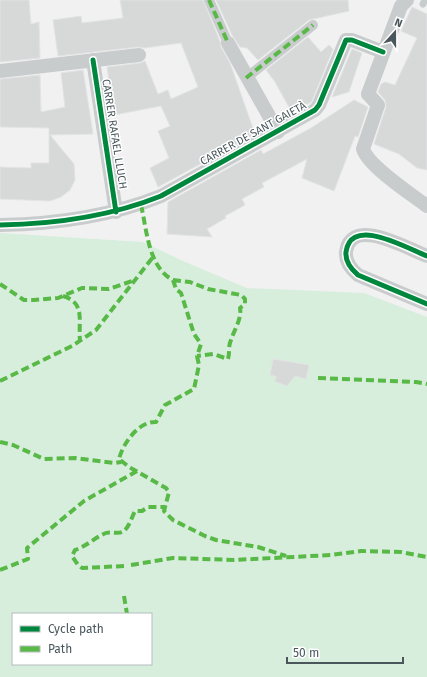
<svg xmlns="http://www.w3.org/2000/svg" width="427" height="677" font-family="'Fira Sans',sans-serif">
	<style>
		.green { fill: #d7eedc; fill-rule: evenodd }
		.building { fill: #d7d9d9; stroke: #e2e3e4 }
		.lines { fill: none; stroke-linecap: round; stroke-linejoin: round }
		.service { stroke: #c9cccd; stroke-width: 7 }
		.pedestrian { stroke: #c9cccd; stroke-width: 10 }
		.minor { stroke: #c9cccd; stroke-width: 14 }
		.quiet { stroke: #58b947; stroke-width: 4; stroke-dasharray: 8 4; stroke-linecap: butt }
		.cycleway-casing { stroke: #fff; stroke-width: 8 }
		.cycleway { stroke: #00873e; stroke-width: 5 }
		.labels { text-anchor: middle; stroke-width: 3; stroke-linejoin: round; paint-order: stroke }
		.street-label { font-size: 11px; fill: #49575c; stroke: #fff }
	</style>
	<rect width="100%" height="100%" fill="#f1f1f1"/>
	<path class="green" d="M0,233L143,242L183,261L247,288L364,293L427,317V677H0ZM13,614H151V664H13Z"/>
	<path class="building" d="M0,0H29L31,24L39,22L40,58L0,62Z
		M120,0H203L220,41L221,47L230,63L255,134L158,187L150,168L169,158L158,131L170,126L161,106L114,115L107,67L140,63L145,61L158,94L168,90L171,99L198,87L181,43L144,48L138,47L58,56L53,20L81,16L82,23L123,18Z
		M216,0H348L349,11L309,20L258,60L247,48L240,47L232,35Z
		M412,7L427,14V170L417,168L399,154L374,144L386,107L385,100L378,92L381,84L385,82L395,85L417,38L401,31Z
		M308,37L321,52L329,45L333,49L312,101L310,103L290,109L275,82L266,70Z
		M352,49L362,53L349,92L332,97Z
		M83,70L93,134L50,135L74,164L75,180L70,190L61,197L50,201L0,199V167L31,168V163H49V128L0,127V79L40,75L41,112L65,107L61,73Z
		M354,100L368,107L358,137L355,136L334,191L302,178L307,159L262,183L264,187L242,199L245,205L225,216L226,218L207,229L212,237L167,234L168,202L261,150L263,154L311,128Z
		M273,359L309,365L306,379L295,376L287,386L274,381L277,377L270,375Z"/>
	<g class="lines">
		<path class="service" d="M423,4L425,0"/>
		<path class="pedestrian" d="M209,0L228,43
			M246,78L313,25"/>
		<path class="minor" d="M407,0L401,6L368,94L378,105L363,149C368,166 412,195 427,206
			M228,43L278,132
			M93,60L116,212
			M0,71L139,55
			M0,225C56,224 109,217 161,196L315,110L319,105L346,40H352L383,52
			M427,256C408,249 351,215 346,252C345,262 351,269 358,275L427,304"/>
		<path class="quiet" d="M209,0L228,43
			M246,78L313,25
			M141,205C147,230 148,267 173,280L176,289L181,293L194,334L201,344L197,356L199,365L194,389L165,405L156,422C139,421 123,443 119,459L129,467L166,488L169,492L164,511L173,520L205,536L216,540L258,547L286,556
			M173,280L190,282L208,289L241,295L245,299V304L240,308C242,319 234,330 231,340C228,346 230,353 228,359L213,354L197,356
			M0,284L24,300H34L58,298L82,288L109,289L135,280
			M63,296C86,303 78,321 80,341
			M318,378L416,382L427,384
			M0,381L72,346L96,330L153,257
			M0,442L13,445L44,459L75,458L115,463L121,462
			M131,565L173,558L234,560L331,555L361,551L401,552L427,557
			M124,566L82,568L78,565L72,556L75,550C87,546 94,538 106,533C111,531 119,535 124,531C129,527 132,517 135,511H142L148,507H164
			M0,570L28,559L27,548L84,501L137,471
			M124,596L127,614"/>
		<g class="cycleway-casing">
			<path id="cycleway" d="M93,60L116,212
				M0,225C56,224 109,217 161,196L315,110L319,105L346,40H352L383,52
				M427,256C408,249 351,215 346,252C345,262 351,269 358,275L427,304"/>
		</g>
		<use href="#cycleway" class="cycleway"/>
	</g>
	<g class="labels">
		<g class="street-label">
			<text transform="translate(253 133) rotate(-29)" y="4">CARRER DE SANT GAIETÀ</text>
			<text transform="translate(115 134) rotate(81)" y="4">CARRER RAFAEL LLUCH</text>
		</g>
	</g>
	<rect x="12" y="613" width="140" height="52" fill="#ffffff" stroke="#b6bcbe"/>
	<rect x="20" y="626" width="20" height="6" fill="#00873e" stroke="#b6bcbe"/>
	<text x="48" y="633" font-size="12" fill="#49575c">Cycle path</text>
	<rect x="20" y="646" width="20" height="6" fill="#58b947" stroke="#b6bcbe"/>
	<text x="48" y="653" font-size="12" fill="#49575c">Path</text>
	<g transform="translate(395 32) rotate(21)" stroke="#ffffff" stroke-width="3" paint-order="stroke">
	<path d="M0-3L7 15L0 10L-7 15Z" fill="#49575c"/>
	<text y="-6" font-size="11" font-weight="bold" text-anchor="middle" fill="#49575c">N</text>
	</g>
	<path d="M287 657v6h116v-6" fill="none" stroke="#49575c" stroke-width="2"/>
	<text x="293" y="657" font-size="12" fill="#49575c" stroke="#ffffff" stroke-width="3" paint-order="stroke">50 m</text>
</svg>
